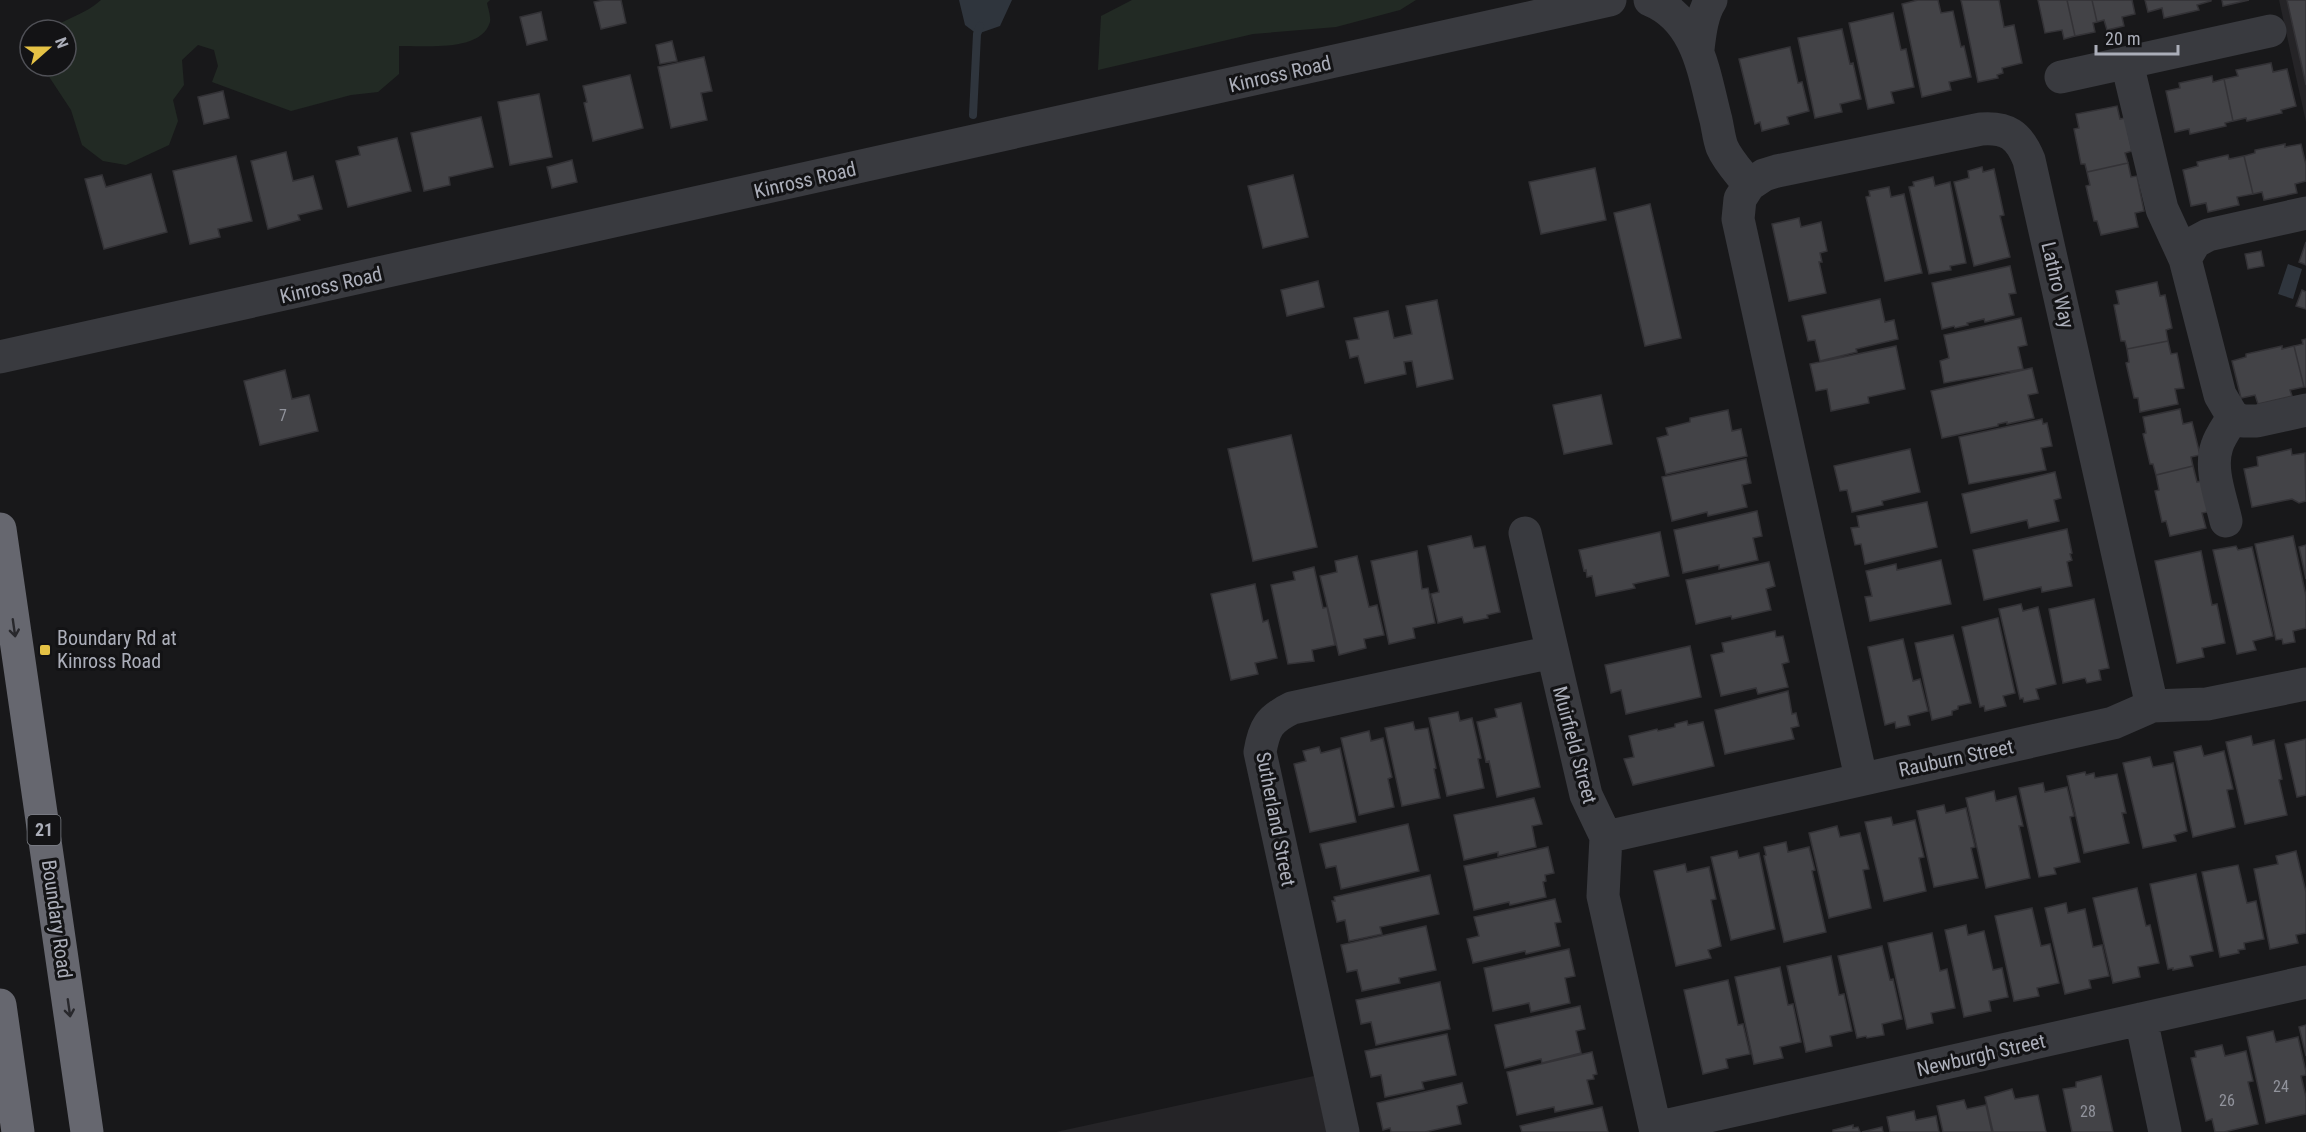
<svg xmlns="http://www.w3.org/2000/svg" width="2306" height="1132" font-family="'Roboto Condensed',sans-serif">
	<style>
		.built { fill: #252427 }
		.green { fill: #222a24 }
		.water { fill: #2f353d }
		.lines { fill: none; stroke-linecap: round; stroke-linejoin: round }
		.stream { stroke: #2f353d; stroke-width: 8 }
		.building { fill: #434347; stroke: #333236; stroke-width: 1.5 }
		.minor { stroke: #393a3f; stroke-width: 33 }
		.highway { stroke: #66676f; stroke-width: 33 }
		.oneway { stroke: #28282c }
		.poi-dot { fill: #e5c245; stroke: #131315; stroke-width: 2 }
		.labels { text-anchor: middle; stroke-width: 6; stroke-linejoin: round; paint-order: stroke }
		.number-label { font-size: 16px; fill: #91939c }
		.shield { fill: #131315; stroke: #7d8088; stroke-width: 1.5 }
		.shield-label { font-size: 18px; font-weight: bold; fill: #abaeb9 }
		.street-label { font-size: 20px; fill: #abaeb9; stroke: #131315 }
		.poi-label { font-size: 20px; fill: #abaeb9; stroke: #131315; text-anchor: start }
	</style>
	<rect width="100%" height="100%" fill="#18181a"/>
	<path class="built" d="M2279,0H2306V122Z
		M1314,1076L1327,1132H1056Z"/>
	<path class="green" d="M101,0H490L487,3C488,8 491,17 490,22C481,53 423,45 399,46V74L378,92L351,95L291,111L212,82L218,66L214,50L198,45L182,60L184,85L173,100L178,121L169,145L126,165L103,161L82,145L71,110L42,66H66V30H49C66,18 86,14 101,0Z
		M1132,0H1416L1400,10L1336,27L1253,34L1098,70L1101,16Z"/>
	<path class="water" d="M959,0H1012L1000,26L977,34L965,25Z
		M2288,264L2302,269L2293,299L2278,294Z"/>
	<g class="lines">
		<path class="stream" d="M973,115L977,34L980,26"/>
	</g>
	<path class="building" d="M604,0H621L626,23L601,29L594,2Z
		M1918,0H1938L1941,13L1953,11L1961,47L1964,46L1971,77L1949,82L1951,90L1922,97L1902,4Z
		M1961,0H1999L2004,27L2014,25L2022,63L2002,68L2003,73L1997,75L1998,78L1978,82Z
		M2038,0H2067L2075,36L2064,39L2062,30L2045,33Z
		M2067,0H2092L2097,22L2093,23L2095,32L2075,36Z
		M2092,0H2132L2135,14L2122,17L2124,26L2107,30L2104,20L2097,22Z
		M2145,0H2211V1L2197,5L2199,10L2164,18L2162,8L2148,12Z
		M2222,0H2249L2223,6Z
		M2287,0H2306V85Z
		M541,12L547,40L527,45L520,17Z
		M1893,13L1901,50L1906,49L1914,87L1891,92L1894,103L1868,109L1849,23Z
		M1842,29L1850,64L1853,63L1861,99L1840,104L1842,112L1815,118L1798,38Z
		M672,41L677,61L660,64L656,45Z
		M1790,47L1798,83L1802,82L1809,111L1787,117L1789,124L1762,131L1760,122L1755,124L1739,59Z
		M704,57L712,91L701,93L707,120L671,128L658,67Z
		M2271,63L2273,72L2287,69L2296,106L2281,110L2282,113L2247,121L2246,118L2233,121L2224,79L2238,76L2236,70Z
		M630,75L643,128L593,141L584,103L587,102L583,86Z
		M2212,76L2213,82L2224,79L2233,121L2225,123L2226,126L2190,134L2189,129L2175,132L2166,91L2180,88L2179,83Z
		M223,91L229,118L204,124L198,97Z
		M539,94L552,157L510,165L498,102Z
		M2117,106L2120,119L2125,118L2132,151L2125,153L2128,163L2087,172L2085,164H2081L2074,129L2079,128L2076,114Z
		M481,117L493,167L449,177L450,185L424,191L411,133Z
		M397,138L411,191L348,207L336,161L360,155L358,147Z
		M2285,144V147L2301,144L2306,165V181L2295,184L2297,193L2264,200L2262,192L2253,194L2244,156L2255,153V150Z
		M286,152L293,181L313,176L322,209L298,215L300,220L268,229L251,161Z
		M2228,155L2229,159L2244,156L2253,194L2237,197L2239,205L2208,212L2206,203L2191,206L2183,170L2198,166L2197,162Z
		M236,156L252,221L218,229L220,237L190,244L173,171Z
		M572,160L577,182L552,188L547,167Z
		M2128,163L2131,177L2137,176L2144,211L2135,213L2138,227L2101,235L2097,221H2094L2086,186L2090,185L2087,172Z
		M1982,167L1983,172L1994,169L2004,215L2000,216L2010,257L1974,266L1954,182L1969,178L1968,171Z
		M1595,168L1606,220L1541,234L1529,182Z
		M151,174L167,232L104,249L85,179L102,175L106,187Z
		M1293,175L1308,237L1263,248L1248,186Z
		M1933,177L1935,186L1950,182L1966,263L1950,266L1951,270L1929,274L1909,187L1914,186L1913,182Z
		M1889,187L1891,197L1904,194L1922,273L1885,281L1866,197L1870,196L1869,191Z
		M1650,204L1681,338L1645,346L1614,213Z
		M1799,218L1801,227L1821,222L1827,251L1820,253L1822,262H1819L1826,293L1789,301L1772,224Z
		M2306,242V265L2299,262Z
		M2261,251L2264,266L2248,269L2245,254Z
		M2010,266L2016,293L2009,294L2014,315L1985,322L1984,319L1967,323L1968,325L1955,328L1954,326L1942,329L1932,283Z
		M1318,281L1324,307L1287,316L1281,290Z
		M2157,282L2160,296L2165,295L2172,328L2166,330L2168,341L2127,349L2125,341H2121L2114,305L2119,304L2116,291Z
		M2302,290L2306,292V309L2296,306Z
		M1880,299L1885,322L1894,320L1898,339L1856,349L1857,352L1820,361L1815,340L1808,341L1802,316Z
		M1437,300L1453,379L1417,387L1412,361L1404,362L1406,374L1365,383L1358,356L1350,358L1346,341L1359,339L1354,318L1388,311L1394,338L1412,334L1406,306Z
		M2021,318L2027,345L2018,347L2023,369L1944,383L1940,361L1949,358L1944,335Z
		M2306,339V387H2304L2294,346L2303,344L2302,340Z
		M2168,341L2171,354L2177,353L2184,388L2175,389L2178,404L2140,412L2138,398H2134L2126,363L2129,362L2127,349Z
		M1896,346L1905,389L1868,397L1869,403L1831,411L1827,389L1816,391L1810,364Z
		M2282,346V349L2294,346L2304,387L2290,390L2292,396L2258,404L2255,395L2241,398L2232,361L2246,357V354Z
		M2032,368L2038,393L2028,395L2034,418L2007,424V422L1998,424V426L1942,438L1931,391Z
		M285,370L292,399L309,395L318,431L260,445L244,381Z
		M1601,395L1612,444L1564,454L1553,405Z
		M2180,409L2183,424L2192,422L2200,455L2191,457L2193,466L2156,475L2153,464H2150L2143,434L2146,433L2143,417Z
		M1728,410L1732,431L1741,429L1747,456L1666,474L1657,438L1668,435L1666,428L1690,422V418Z
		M2042,419L2043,424L2047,423L2052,446L2041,448L2046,470L1969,484L1959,437Z
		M1291,435L1317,547L1253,561L1228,449Z
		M1910,449L1920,492L1882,501L1883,505L1852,512L1847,490L1840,491L1834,466Z
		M2291,449L2292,455L2305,453L2306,501L2299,503L2292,499L2252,507L2244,469L2258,466L2257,457Z
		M1746,459L1751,483L1742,485L1747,507L1708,516L1707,512L1672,521L1662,477Z
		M2193,466L2197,482L2205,480L2212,511L2202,513L2206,528L2170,536L2166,521L2162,522L2155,491L2159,490L2156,475Z
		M2055,472L2061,498L2054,500L2059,521L2029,528L2027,520L1971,533L1962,494Z
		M1927,502L1937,547L1865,564L1861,544L1855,545L1851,528L1859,527L1857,516Z
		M1757,511L1762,536L1753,538L1758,560L1719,569V565L1683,573L1674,530Z
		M2067,529L2072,553L2070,554L2072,560L2067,562L2072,586L2042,592L2041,587L1984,600L1973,550Z
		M1660,532L1669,576L1633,584L1635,588L1596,596L1592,576L1587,577L1586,570L1584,571L1579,550Z
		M1471,536L1474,548L1485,546L1500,612L1487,615L1488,618L1464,623L1462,617L1438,623L1431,594L1439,592L1428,546Z
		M2293,536L2306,596V628L2293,631L2295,642L2283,644L2282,639L2276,640L2255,544Z
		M2306,545V579L2299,547Z
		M2236,546L2238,550L2252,547L2273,636L2253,641L2256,650L2237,654L2213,550Z
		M1417,551L1422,589L1428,588L1435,623L1413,628L1415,638L1389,644L1371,561Z
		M2201,551L2212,605L2217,604L2225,643L2202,648L2204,657L2177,663L2155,561Z
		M1357,556L1369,607L1377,605L1384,635L1364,639L1366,648L1339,655L1320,576L1337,572L1335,561Z
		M1941,560L1951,604L1870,621L1865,597L1872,596L1866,571L1896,564L1897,570Z
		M1769,562L1775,586L1766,589L1771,610L1732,619L1731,616L1696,624L1686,580Z
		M1314,567L1323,608L1327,607L1335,645L1312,650L1314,661L1288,664L1271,585L1295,580L1293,572Z
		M1255,584L1263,622L1268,620L1277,658L1255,663L1258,674L1231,680L1211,594Z
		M2094,599L2109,668L2099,670L2101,680L2087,683L2085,678L2063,683L2049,609Z
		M2021,604L2023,611L2038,607L2056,684L2036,689L2039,699L2024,702L2023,698L2020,699L1999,609Z
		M1998,618L2015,693L2003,696L2006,706L1985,711L1984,706L1980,707L1962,627Z
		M1775,631L1776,637L1783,636L1789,662L1782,664L1788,687L1758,694L1756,688L1721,696L1711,655L1724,652L1722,643Z
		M1953,635L1971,703L1958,706V709L1952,711V715L1932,720L1915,643Z
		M1903,639L1913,681L1920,679L1928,711L1908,716L1910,725L1896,728L1895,722L1885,725L1868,647Z
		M1690,646L1701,697L1626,714L1621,690L1611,693L1605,665Z
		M1788,691L1792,714L1796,713L1799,726L1791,728L1794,739L1725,754L1715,710Z
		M1521,703L1540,787L1497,797L1489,761L1486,762L1477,722L1497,717L1495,709Z
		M1458,712L1460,721L1472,718L1481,758L1478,759L1484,788L1447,796L1429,718Z
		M1687,721L1688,725L1703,722L1714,766L1633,785L1624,759L1634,757L1629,736L1657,729L1658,731L1675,727V724Z
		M1413,722L1415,730L1428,728L1436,768L1434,769L1440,798L1402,806L1385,728Z
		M1369,731L1371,741L1383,738L1392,777L1388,779L1394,807L1359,815L1341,738Z
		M2251,736L2253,745L2274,740L2282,779L2279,780L2287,815L2245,824L2226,742Z
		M2306,739V795L2297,797L2285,744Z
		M2201,746L2204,756L2224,751L2233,789L2227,790L2235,827L2193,837L2174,752Z
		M1319,747L1321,753L1340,748L1356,822L1310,832L1294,764L1306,761L1303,751Z
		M2150,757L2153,767L2173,763L2187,831L2174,835L2176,841L2143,848L2123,763Z
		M2085,772L2086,775L2094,773L2095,778L2117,774L2126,813H2122L2129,843L2084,853L2067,776Z
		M2043,783L2045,792L2067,787L2074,816L2070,817L2080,862L2054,868L2056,874L2039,877L2019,788Z
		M1994,791L1996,801L2016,796L2023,826H2019L2030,878L1986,888L1966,798Z
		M1534,798L1542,824L1532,826L1536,847L1498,856V852L1464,860L1454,815Z
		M1944,805L1946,813L1966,808L1975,847L1971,848L1978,878L1934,887L1917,811Z
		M1891,817L1893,825L1915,820L1924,857L1919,858L1926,891L1884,901L1865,822Z
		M1408,824L1419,871L1341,889L1336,866L1326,868L1320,844Z
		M1837,826L1840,837L1860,833L1869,869L1863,870L1871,908L1829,918L1809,833Z
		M1786,842L1788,852L1809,847L1815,870L1812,871L1826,932L1784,942L1764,856L1766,855L1764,847Z
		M1548,847L1554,873L1545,875L1546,881L1543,882L1546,897L1510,905L1509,902L1474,910L1464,866Z
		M1737,851L1739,858L1759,853L1775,929L1731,940L1711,857Z
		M2296,851L2306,892V933L2296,935L2298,943L2270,949L2254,869L2278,864L2276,856Z
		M1685,864L1687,872L1709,867L1716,899L1711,900L1721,946L1708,950L1711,958L1676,966L1654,871Z
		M2238,865L2247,903L2256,901L2264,939L2244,943L2245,949L2238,950L2239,953L2220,957L2202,872Z
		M2196,874L2213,951L2190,956L2193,966L2173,970V968L2168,969L2150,884Z
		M1430,875L1439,914L1380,927L1382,934L1349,941L1345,920L1337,922L1332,901H1335L1334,897Z
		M2137,888L2146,926L2150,925L2159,963L2138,967L2140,977L2113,983L2093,898Z
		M1555,899L1561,922L1555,923L1560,946L1526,954L1525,951L1473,963L1467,939L1479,936L1474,917Z
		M2066,903L2068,913L2085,909L2093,947L2102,945L2109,976L2089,980L2091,988L2065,994L2045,908Z
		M2032,908L2041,946L2050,944L2059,983L2037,988L2039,996L2014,1001L1995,916Z
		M1966,925L1968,935L1984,931L1993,970L2002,968L2008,997L1989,1001L1991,1011L1964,1017L1945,930Z
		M1426,926L1436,970L1399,978L1400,983L1362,991L1357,970L1347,972L1341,945Z
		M1932,933L1940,971L1947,969L1955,1008L1931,1013L1933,1023L1907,1029L1888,943Z
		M1882,946L1890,980L1893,979L1902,1019L1882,1024L1884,1035L1867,1038L1866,1036L1857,1038L1838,956Z
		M1569,949L1575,976L1565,978L1570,1003L1531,1012L1529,1003L1493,1011L1484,968Z
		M1831,956L1839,995L1844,994L1852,1031L1830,1036L1832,1046L1806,1052L1787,966Z
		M1780,967L1788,1005L1793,1004L1801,1042L1780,1047L1783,1058L1754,1064L1735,977Z
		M1728,980L1738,1025L1743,1024L1750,1054L1726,1059L1728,1068L1703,1074L1684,990Z
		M1440,982L1450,1029L1376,1045L1371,1022L1361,1024L1356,1000Z
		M1580,1006L1585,1029L1576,1031L1581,1053L1542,1063L1541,1059L1505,1068L1495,1025Z
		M2306,1025V1056L2299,1027Z
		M2273,1031L2276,1042L2298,1037L2306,1072V1075L2301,1076L2306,1097V1114L2266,1123L2247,1037Z
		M1447,1034L1456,1075L1422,1082L1424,1089L1385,1097L1381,1075L1371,1077L1365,1051Z
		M2222,1045L2225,1056L2246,1051L2253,1081L2248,1082L2258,1124L2224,1132H2215L2212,1119L2206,1121L2191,1058L2196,1057L2195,1051Z
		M1592,1052L1597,1074L1593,1075L1594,1079L1587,1080L1593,1104L1555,1112L1554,1107L1517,1115L1507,1072Z
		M2101,1076L2113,1132H2072L2063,1089L2076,1087V1082Z
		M1462,1083L1467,1103L1457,1106L1461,1124L1425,1132H1391L1390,1128L1383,1130L1377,1103Z
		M2012,1089L2015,1099L2038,1095L2046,1132H1993L1985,1097Z
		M1964,1100L1967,1109L1986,1105L1992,1132H1943L1937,1106Z
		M1602,1107L1608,1132H1522L1520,1126Z
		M1914,1111L1916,1120L1936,1116L1939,1132H1890L1887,1117Z
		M1853,1125V1128L1858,1127L1860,1132H1833V1130Z
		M1882,1127L1883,1132H1862Z"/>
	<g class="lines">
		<path class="minor" d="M1650,0C1699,20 1704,75 1716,120C1718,129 1719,139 1722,147C1728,161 1740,173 1749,185L1740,199L1738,219L1861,778
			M1698,49C1700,32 1702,14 1711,0
			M2127,63L2162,209L2185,259L2220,395L2233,417L2243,421H2257L2306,410
			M2061,77L2270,31
			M1749,185L1764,175L1777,171L1981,129C2007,127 2019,135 2029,160L2152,706
			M2185,259L2195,242L2208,235L2306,213
			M0,357L1610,0
			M2226,521C2221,498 2209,469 2217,446C2220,436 2228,426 2233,417
			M1525,533L1586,795L1606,837L1603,896L1656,1132
			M1606,837L2113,723L2152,706L2207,704L2306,684
			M2141,1019L2165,1132
			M1655,1128L2306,982
			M1343,1132L1260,752C1264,728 1269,719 1292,708L1552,652"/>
		<path class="highway" d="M0,529L87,1132
			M0,1005L18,1132"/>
	</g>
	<defs><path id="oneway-shaft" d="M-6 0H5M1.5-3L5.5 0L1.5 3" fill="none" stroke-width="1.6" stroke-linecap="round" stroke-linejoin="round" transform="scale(1.5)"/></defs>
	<g class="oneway">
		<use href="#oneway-shaft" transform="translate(14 628) rotate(82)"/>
		<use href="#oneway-shaft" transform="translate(69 1008) rotate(82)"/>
	</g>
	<rect class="poi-dot" x="39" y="644" width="12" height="12" rx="3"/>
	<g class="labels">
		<g class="number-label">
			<text x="283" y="421">7</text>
			<text x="2281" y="1092">24</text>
			<text x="2227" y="1106">26</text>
			<text x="2088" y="1117">28</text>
		</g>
		<rect class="shield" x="27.5" y="815" width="33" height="30" rx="4.5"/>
		<g class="shield-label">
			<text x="44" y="836">21</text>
		</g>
		<g class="street-label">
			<text transform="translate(1280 74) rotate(-13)" y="7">Kinross Road</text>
			<text transform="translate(805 180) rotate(-13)" y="7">Kinross Road</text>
			<text transform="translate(331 285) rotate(-13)" y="7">Kinross Road</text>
			<text transform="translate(2058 285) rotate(77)" y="7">Lathro Way</text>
			<text transform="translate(1575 745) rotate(75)" y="7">Muirfield Street</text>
			<text transform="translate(1956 758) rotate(-12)" y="7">Rauburn Street</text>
			<text transform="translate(1276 819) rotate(79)" y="7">Sutherland Street</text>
			<text transform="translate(57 919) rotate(82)" y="7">Boundary Road</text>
			<text transform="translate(1981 1055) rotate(-13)" y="7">Newburgh Street</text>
		</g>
		<g class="poi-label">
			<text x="57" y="645">Boundary Rd at<tspan x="57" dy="23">Kinross Road</tspan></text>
		</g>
	</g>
	<g transform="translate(48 48) rotate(69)"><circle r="28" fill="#131315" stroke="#505157" stroke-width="1.5"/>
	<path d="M0-4.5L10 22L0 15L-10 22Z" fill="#e5c245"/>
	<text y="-9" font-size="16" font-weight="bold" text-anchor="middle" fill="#abaeb9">N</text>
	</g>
	<path d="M2096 45v9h82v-9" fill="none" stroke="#abaeb9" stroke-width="3"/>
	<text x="2105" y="45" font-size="18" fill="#abaeb9" stroke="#131315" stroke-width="4.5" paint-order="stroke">20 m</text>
</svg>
